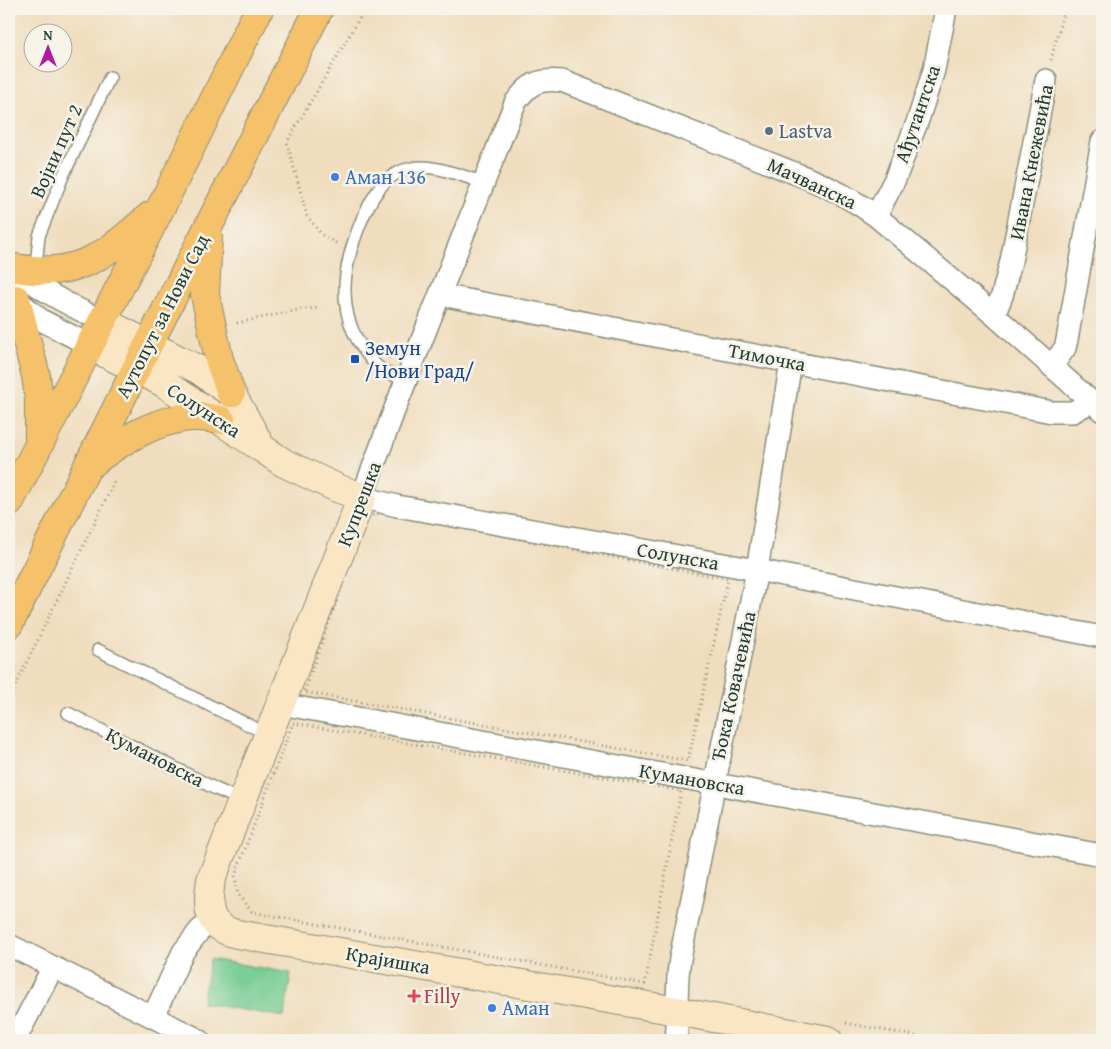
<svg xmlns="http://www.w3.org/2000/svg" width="1111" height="1049" font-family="'Gentium Book Plus',serif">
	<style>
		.green { fill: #73cb91; stroke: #498462 }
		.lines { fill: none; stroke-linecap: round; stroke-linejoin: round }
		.service-casing { stroke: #888d79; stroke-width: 14 }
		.minor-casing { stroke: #888d79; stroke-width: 24 }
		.secondary-casing { stroke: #888d79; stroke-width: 30 }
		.primary-casing { stroke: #888d79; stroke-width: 30 }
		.path { stroke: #888d79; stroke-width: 3; stroke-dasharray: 1 4; stroke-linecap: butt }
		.service { stroke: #fff; stroke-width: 11 }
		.minor { stroke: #fff; stroke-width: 21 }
		.secondary { stroke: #fbe6c4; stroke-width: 28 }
		.primary { stroke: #f5c16b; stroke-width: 28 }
		.service-dot { fill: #5c6f8a; stroke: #f7f3e8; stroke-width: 2 }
		.shop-dot { fill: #3f7fe0; stroke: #f7f3e8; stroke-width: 2 }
		.transit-dot { fill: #1a4fb4; stroke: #f7f3e8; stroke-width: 2 }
		.health-dot { fill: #e0444e; stroke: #f7f3e8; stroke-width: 2 }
		.labels { text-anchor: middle; stroke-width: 5; stroke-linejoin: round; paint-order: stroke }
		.street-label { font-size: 20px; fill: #1f3d34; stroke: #f7f3e8 }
		.service-label { font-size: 20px; fill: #4e5e75; stroke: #f7f3e8; text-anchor: start }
		.shop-label { font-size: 20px; fill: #366cbe; stroke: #f7f3e8; text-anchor: start }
		.transit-label { font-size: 20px; fill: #164399; stroke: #f7f3e8; text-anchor: start }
		.health-label { font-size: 20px; fill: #be3a42; stroke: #f7f3e8; text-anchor: start }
	</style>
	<rect width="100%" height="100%" fill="#f7f3e8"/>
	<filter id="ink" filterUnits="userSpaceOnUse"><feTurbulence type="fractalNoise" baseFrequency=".02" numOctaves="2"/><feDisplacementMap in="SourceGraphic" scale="10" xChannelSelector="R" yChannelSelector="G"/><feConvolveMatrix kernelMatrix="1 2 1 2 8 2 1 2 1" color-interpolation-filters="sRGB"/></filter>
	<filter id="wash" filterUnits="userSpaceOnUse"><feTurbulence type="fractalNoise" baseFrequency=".0096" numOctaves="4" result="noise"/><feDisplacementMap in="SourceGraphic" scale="20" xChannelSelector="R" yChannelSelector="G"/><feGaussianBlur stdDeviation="1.12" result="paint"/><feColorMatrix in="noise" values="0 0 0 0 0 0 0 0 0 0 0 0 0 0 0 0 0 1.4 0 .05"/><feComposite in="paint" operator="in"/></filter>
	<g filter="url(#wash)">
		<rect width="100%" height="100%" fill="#f0ddbe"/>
		<path class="green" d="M210,959L291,973L284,1017L202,1003Z"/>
	</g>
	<g filter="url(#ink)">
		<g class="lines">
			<g class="service-casing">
				<path id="service" d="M39,270L37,256L39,236L63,176L110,77
					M407,380C399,376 389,374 382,370C372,363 364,351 358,341C335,301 346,257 363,217C373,196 385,173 411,168C432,163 464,177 485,183
					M98,650L269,735
					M68,713L216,789L243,801"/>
			</g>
			<g class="minor-casing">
				<path id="minor" d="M876,216L895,179L918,120L934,70L946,9
					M10,266C38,289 69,305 102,321
					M14,294L16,299L41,320L89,345
					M441,295L1052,412H1073L1092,401
					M994,315L1002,296L1011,261L1046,80
					M1052,366L1065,348L1067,340L1102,141
					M1102,411L994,315L876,216C854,200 832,188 807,178L562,81C538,79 529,83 515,103L394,411L362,497L397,506L757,570L1102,637
					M281,704L1102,855
					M9,945L199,1040
					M153,1017L183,952L200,930L214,920
					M15,1040L53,967
					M676,1040C679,1013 675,986 680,959L757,570L791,362"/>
			</g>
			<g class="secondary-casing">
				<path id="secondary" d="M102,321L199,370L231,393L258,441
					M89,345L164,383L284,463L337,488L362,497L211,880C207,907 206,927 237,934L677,1011L828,1040"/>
			</g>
			<g class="primary-casing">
				<path id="primary" d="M208,237L205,295L219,359L231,393
					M10,267C76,280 103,257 150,216
					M16,299L36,376L39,399V439
					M90,465C118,442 161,416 198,417C206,417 214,419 221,420
					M9,503L162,205L259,9
					M9,624L136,369L319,9"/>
			</g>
			<path class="path" d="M1051,60L1064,9
				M336,243L322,235L307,216L287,142L365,9
				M237,323L302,309L319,308
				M382,513L728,579L688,761L304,692L362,530L369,516Z
				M9,699L115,480
				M293,723L681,791L645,984L252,912L238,895L235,875Z
				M846,1023L936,1040"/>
			<use href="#service" class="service"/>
			<use href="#minor" class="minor"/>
			<use href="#secondary" class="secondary"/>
			<use href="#primary" class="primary"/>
		</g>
	</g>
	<circle class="service-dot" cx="769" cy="131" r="5"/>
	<g class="shop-dot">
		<circle cx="335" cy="177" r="5"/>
		<circle cx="492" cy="1008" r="5"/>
	</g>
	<rect class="transit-dot" x="350" y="354" width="10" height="10" rx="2.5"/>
	<path class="health-dot" d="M411.5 988.5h5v5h5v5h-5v5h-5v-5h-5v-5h5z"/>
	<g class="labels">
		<g class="street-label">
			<text transform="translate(917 114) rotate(-71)" y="7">Ађутантска</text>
			<text transform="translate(56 151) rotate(-66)" y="7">Војни пут 2</text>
			<text transform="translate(1031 162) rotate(-79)" y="7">Ивана Кнежевића</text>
			<text transform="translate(812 183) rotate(25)" y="7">Мачванска</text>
			<text transform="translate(162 316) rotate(-63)" y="7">Аутопут за Нови Сад</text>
			<text transform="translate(767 357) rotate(11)" y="7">Тимочка</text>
			<text transform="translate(204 410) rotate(33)" y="7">Солунска</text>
			<text transform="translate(359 504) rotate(-69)" y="7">Купрешка</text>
			<text transform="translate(678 556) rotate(10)" y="7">Солунска</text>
			<text transform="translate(733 686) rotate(-78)" y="7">Ђока Ковачевића</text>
			<text transform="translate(155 757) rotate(27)" y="7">Кумановска</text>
			<text transform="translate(692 779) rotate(10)" y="7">Кумановска</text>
			<text transform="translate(388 960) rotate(10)" y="7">Крајишка</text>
		</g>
		<g class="service-label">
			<text x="779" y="138">Lastva</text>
		</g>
		<g class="shop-label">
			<text x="345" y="184">Аман 136</text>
			<text x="502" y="1015">Аман</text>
		</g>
		<g class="transit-label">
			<text x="365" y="355">Земун<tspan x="365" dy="23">/Нови Град/</tspan></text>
		</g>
		<g class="health-label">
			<text x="424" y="1003">Filly</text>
		</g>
	</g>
	<rect width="1111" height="1049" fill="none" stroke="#f7f3e8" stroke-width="30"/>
	<g transform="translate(48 48)"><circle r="24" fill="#f7f3e8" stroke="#a1aaa0"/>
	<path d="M0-4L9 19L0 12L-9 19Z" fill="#b5179e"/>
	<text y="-8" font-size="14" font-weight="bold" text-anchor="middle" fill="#1f3d34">N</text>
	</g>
</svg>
